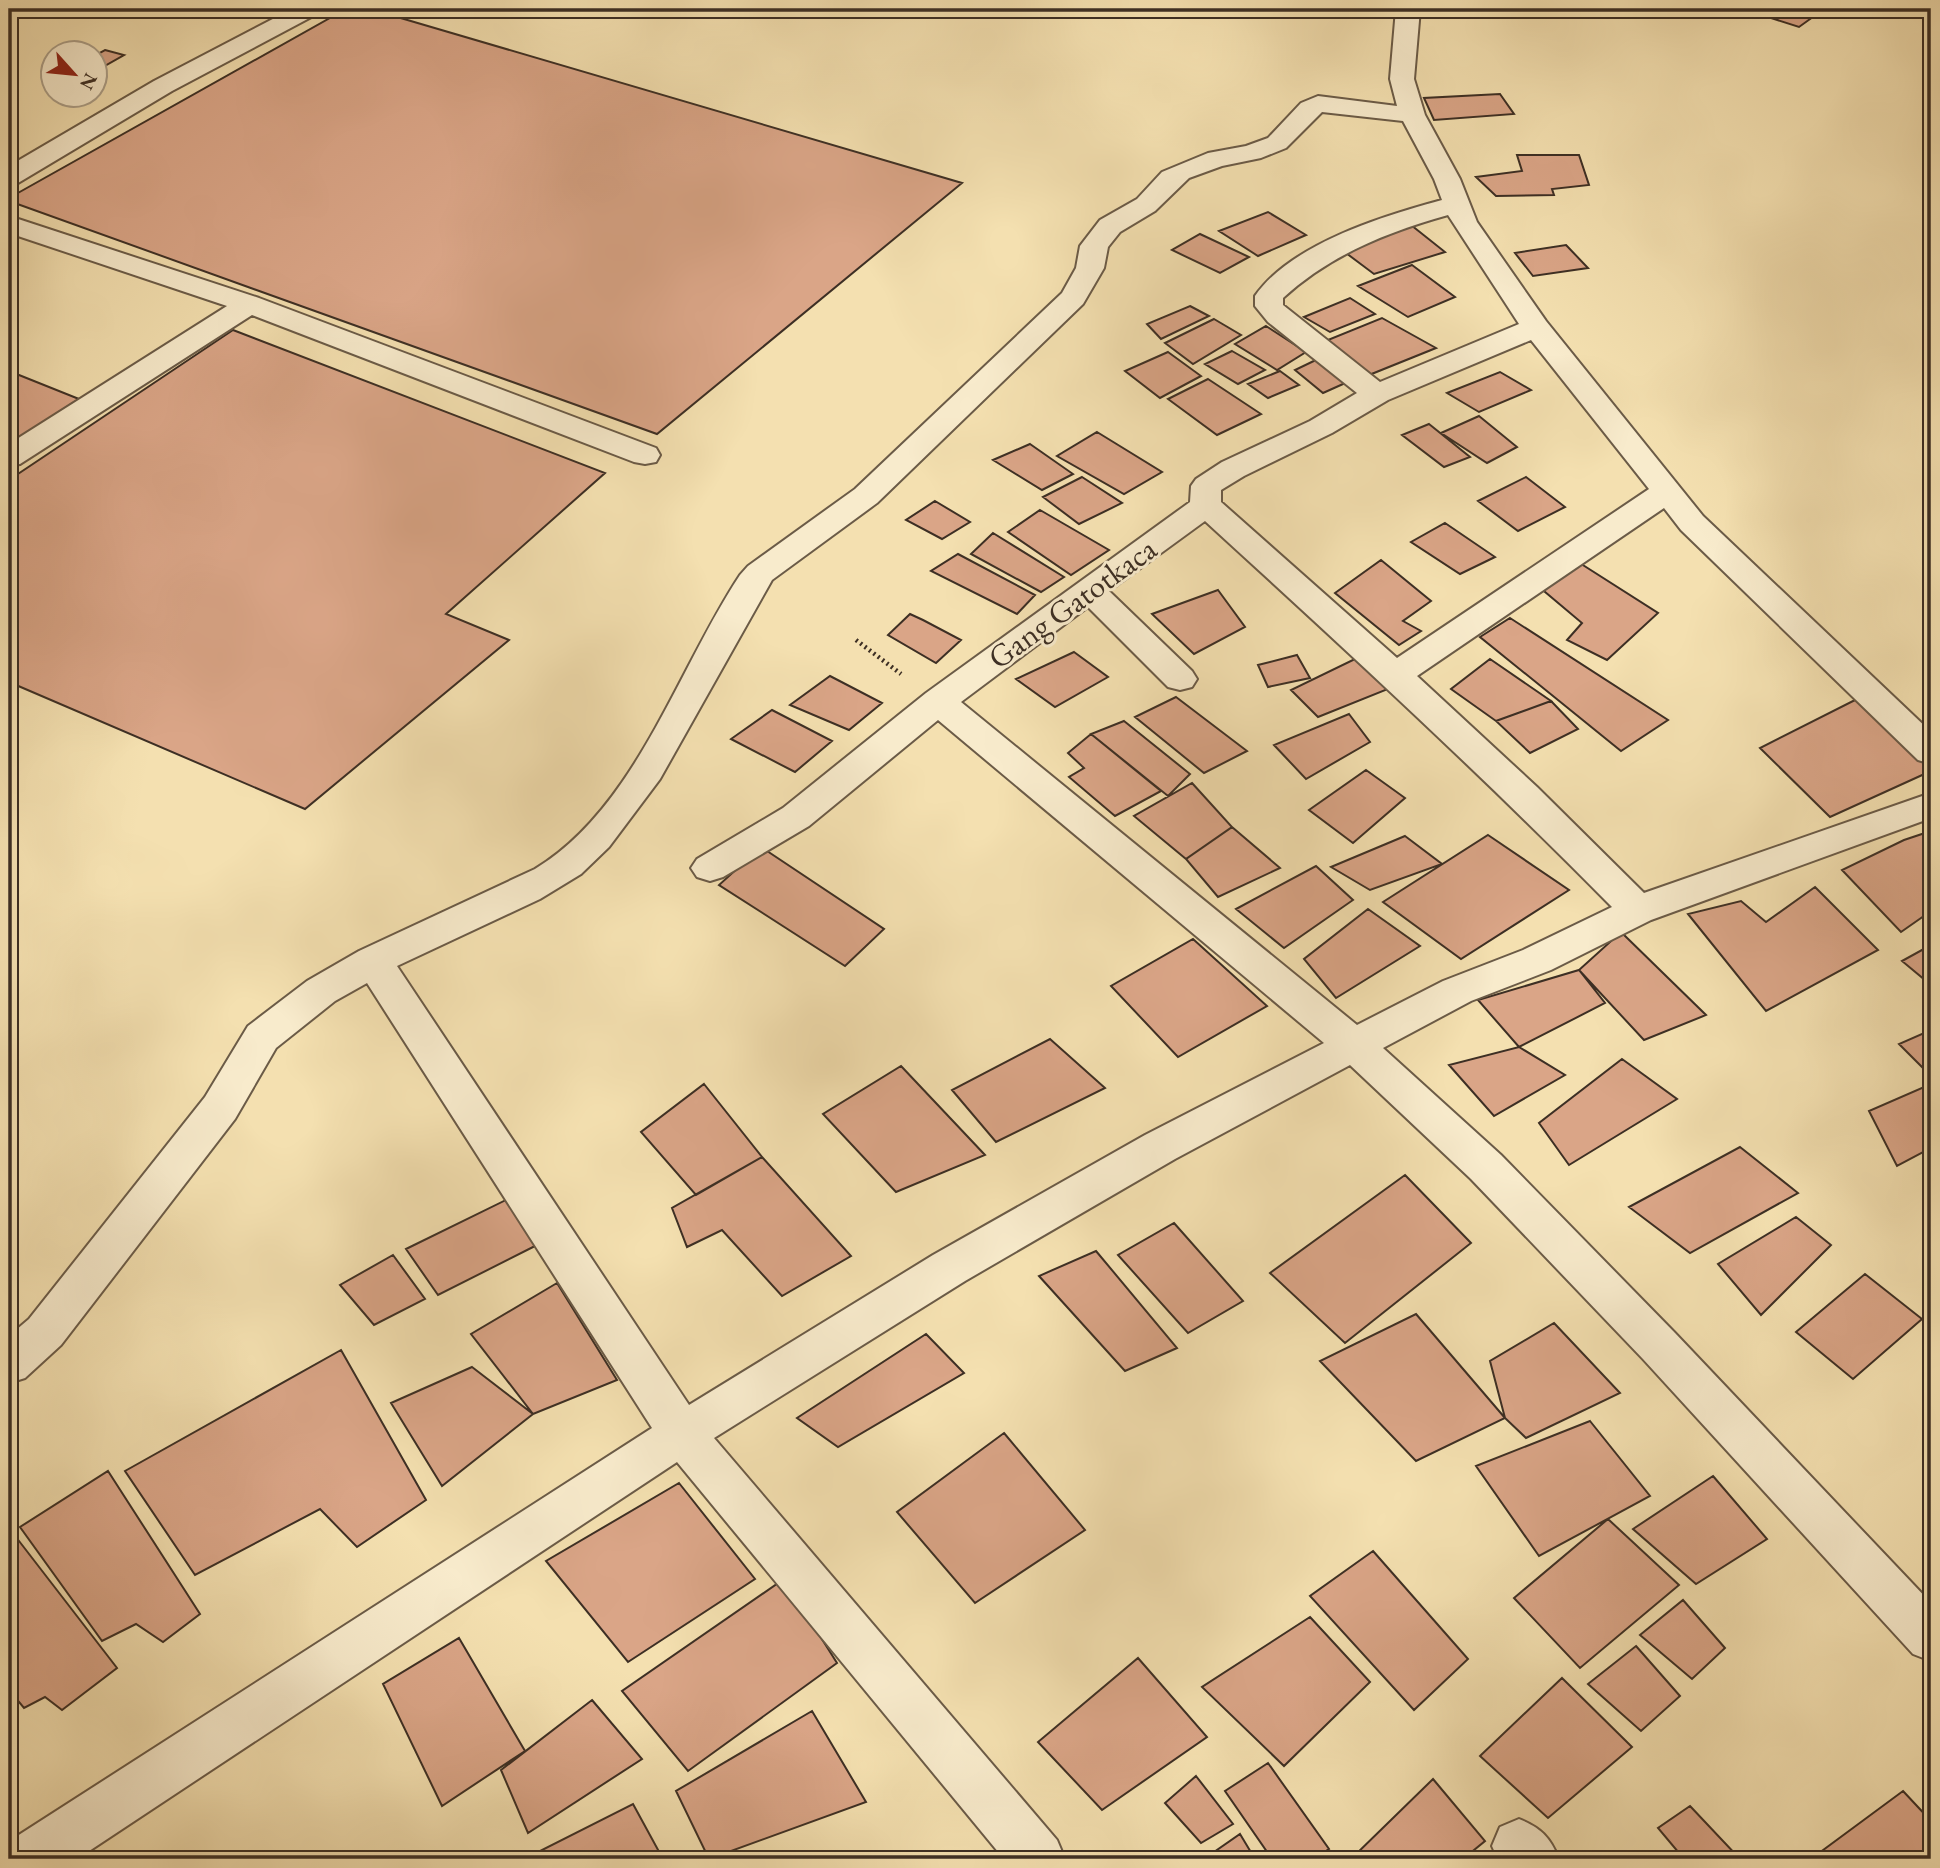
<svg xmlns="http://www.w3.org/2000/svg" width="1940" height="1868" font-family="'EB Garamond',serif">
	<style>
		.building { fill: #daa587; stroke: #3d2f24; stroke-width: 2 }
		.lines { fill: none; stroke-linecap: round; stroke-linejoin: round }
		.minor-casing { stroke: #6b5b47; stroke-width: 4 }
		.path { stroke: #3d2f24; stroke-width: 4.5; stroke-dasharray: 2 3.5; stroke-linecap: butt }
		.minor { fill: #f8ebcc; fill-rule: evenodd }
		.labels { text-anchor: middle; stroke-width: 6; stroke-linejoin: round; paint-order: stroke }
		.street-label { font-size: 32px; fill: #3d2f24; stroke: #f8ebcc }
	</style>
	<rect width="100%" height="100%" fill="#f4e0b0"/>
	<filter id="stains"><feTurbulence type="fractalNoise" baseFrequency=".00286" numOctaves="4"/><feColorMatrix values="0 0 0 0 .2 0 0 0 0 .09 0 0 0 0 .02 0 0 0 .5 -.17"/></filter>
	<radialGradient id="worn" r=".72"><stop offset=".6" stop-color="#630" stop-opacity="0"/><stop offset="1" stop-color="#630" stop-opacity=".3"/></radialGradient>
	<path class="building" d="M346,9H370L962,183L657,434L9,201V198Z
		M1778,9H1795L1817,14L1799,27L1765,16Z
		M105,50L124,55L94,72V56Z
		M1500,94L1514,114L1434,120L1424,98Z
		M1517,155H1579L1589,185L1552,189L1554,195L1496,196L1476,177L1522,171Z
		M1268,212L1306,235L1258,256L1219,231Z
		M1411,225L1445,252L1374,274L1342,250Z
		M1200,234L1249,257L1220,273L1172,250Z
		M1566,245L1588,268L1533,276L1515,253Z
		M1412,265L1455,297L1408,317L1358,286Z
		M1350,298L1375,314L1330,332L1304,317Z
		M1190,306L1209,316L1161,339L1147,324Z
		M1382,318L1436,348L1369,375L1323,342Z
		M1214,319L1241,335L1193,364L1165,343Z
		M1266,326L1306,352L1277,370L1235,344Z
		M233,330L605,473L446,614L509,640L305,809L9,682V480Z
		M1232,351L1265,370L1238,384L1205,364Z
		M1168,352L1201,376L1160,398L1125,371Z
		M1320,358L1352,380L1323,393L1295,370Z
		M9,371L79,399L9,444Z
		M1280,371L1299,385L1268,398L1248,384Z
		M1500,372L1531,390L1479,412L1447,393Z
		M1208,379L1261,414L1217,435L1168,399Z
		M1479,416L1517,447L1487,463L1441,433Z
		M1429,424L1470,457L1444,467L1402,435Z
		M1097,432L1162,472L1124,494L1057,456Z
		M1030,444L1073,474L1042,490L993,460Z
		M1082,477L1122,503L1079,524L1043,497Z
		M1526,477L1565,507L1518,531L1478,501Z
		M935,501L970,522L942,539L906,520Z
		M1040,510L1109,550L1071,575L1008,532Z
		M1445,523L1495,557L1460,574L1411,542Z
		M993,533L1064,577L1041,592L971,554Z
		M958,554L1035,595L1017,614L931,571Z
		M1381,560L1431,601L1403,621L1421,631L1399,645L1335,593Z
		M1575,560L1658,613L1607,660L1567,640L1582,623L1538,586Z
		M1218,590L1245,627L1194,654L1152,614Z
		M910,614L923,620L961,640L936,663L888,635Z
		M1510,618L1668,720L1621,751L1480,637Z
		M1074,652L1108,677L1055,707L1016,679Z
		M1297,655L1310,678L1268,687L1258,665Z
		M1357,658L1388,689L1318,717L1291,690Z
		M1490,659L1551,701L1496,721L1451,689Z
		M830,676L882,703L849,730L790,705Z
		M1176,697L1247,751L1204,773L1135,717Z
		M1855,700L1931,767V771L1830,817L1760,748Z
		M1551,701L1578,729L1530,753L1496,721Z
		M772,710L832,741L795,772L731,739Z
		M1349,714L1370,742L1306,779L1274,745Z
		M1124,721L1190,774L1168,796L1091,734Z
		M1091,734L1161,791L1115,816L1069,777L1084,768L1068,753Z
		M1366,770L1405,798L1353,843L1309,810Z
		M1192,783L1232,827L1186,859L1134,816Z
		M1232,827L1280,868L1218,897L1186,859Z
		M1931,831V911L1901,932L1842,870L1904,840Z
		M1488,835L1569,890L1461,959L1383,902Z
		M1405,836L1442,864L1370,890L1331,867Z
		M761,847L884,929L845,966L719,885Z
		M1316,866L1353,900L1284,948L1236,909Z
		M1815,887L1878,950L1766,1011L1688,914L1741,901L1766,922Z
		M1368,909L1420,946L1336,998L1304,959Z
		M1621,932L1706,1015L1644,1040L1579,970Z
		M1193,939L1267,1006L1178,1057L1111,986Z
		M1931,945V985L1902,961Z
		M1579,970L1605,1003L1519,1047L1478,1000Z
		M1931,1030V1076L1899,1044Z
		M1050,1039L1105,1088L996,1142L952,1090Z
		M1519,1047L1565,1075L1494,1116L1449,1065Z
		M1622,1059L1677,1099L1569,1165L1539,1123Z
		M901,1066L985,1155L896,1192L823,1114Z
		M704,1084L762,1157L696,1195L641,1132Z
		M1931,1084V1148L1897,1166L1869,1111Z
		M1740,1147L1798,1193L1690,1253L1629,1207Z
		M762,1157L851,1256L782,1296L722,1230L687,1247L672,1208Z
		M1405,1175L1471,1243L1345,1343L1270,1273Z
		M510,1198L539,1244L438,1295L406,1249Z
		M1796,1217L1831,1245L1761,1315L1718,1264Z
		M1174,1223L1243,1301L1188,1333L1118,1255Z
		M1096,1251L1177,1348L1125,1371L1039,1276Z
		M393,1255L425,1299L374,1325L340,1285Z
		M1865,1274L1922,1319L1853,1379L1796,1332Z
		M557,1283L617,1380L533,1414L471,1334Z
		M1416,1314L1505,1418L1416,1461L1320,1361Z
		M1554,1323L1620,1393L1526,1438L1505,1418L1490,1361Z
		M926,1334L964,1373L838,1447L797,1418Z
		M341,1350L426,1500L357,1547L320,1509L195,1575L125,1471Z
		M472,1367L533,1414L442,1486L391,1403Z
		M1590,1421L1650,1496L1539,1556L1476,1466Z
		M1004,1433L1085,1530L975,1603L897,1512Z
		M108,1471L200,1614L163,1642L136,1624L102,1641L20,1527Z
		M1713,1476L1767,1539L1696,1584L1633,1529Z
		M679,1483L755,1579L628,1662L546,1561Z
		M1608,1519L1679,1585L1580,1668L1514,1598Z
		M9,1528L117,1668L62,1710L45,1697L24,1708L9,1690Z
		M1373,1551L1468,1659L1414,1710L1310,1596Z
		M784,1579L837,1663L688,1771L622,1691Z
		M1683,1600L1725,1648L1692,1679L1640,1635Z
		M1310,1617L1370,1682L1284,1766L1202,1687Z
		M459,1638L525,1751L442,1806L383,1684Z
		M1636,1646L1680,1696L1641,1731L1588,1684Z
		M1138,1658L1207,1737L1102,1810L1038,1742Z
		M1562,1678L1632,1747L1548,1818L1480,1756Z
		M592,1700L642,1759L528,1833L501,1770Z
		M812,1711L866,1802L709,1859L676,1791Z
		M1268,1763L1329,1849L1313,1859H1272L1225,1791Z
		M1196,1776L1233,1824L1201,1843L1165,1803Z
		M1433,1779L1485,1841L1463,1859H1351Z
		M1903,1791L1931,1821V1859H1811Z
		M633,1804L663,1859H533L532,1855Z
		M1690,1806L1740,1859H1684L1658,1828Z
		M1240,1834L1255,1859H1204Z"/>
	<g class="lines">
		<g class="minor-casing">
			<path id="minor" d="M292,9H321L317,14L172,91L18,183L9,185V166L154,81Z
				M1396,9H1420L1414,79L1425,115L1460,179L1477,222L1546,321L1703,516L1931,732V764L1918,760L1681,530L1664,508L1417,676L1537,787L1644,893L1931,793V818L1651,920L1551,970L1471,1001L1383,1048L1501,1155L1675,1333L1931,1603V1661L1913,1654L1643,1359L1471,1179L1350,1065L1175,1159L965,1281L714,1438L1057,1840L1065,1859H1004L677,1462L77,1859H9L11,1840L652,1428L367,983L335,1001L276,1048L235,1119L61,1345L25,1378L9,1383V1336L29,1319L205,1097L248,1026L307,981L359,951L535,869C636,808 678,668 740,575L748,566L855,489L1062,293L1076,268L1080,246L1100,220L1137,199L1162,172L1208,153L1246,146L1268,138L1301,103L1318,96L1397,106L1390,79ZM1322,112L1403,121L1434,179L1442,200C1383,216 1291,244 1255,296V306L1268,322L1357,393L1310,421L1222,462L1196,479L1191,486L1190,502L926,693L783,808L697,859L691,868L697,877L710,881L723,877L809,826L938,720L1324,1043L1145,1135L933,1255L689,1405L397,966L540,899L581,874L609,847L660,779L772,580L877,503L1083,304L1104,268L1108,247L1120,232L1155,211L1189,178L1222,166L1261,158L1286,148ZM1448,215L1519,324L1380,382L1283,305V298C1330,255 1387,232 1448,215ZM1531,340L1649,489L1397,658L1221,502V490L1244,476L1332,433L1388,400ZM1205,521C1343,647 1480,773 1612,907L1523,950L1443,981L1357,1025L961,702L1088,607L1168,687L1180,690L1192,687L1197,679L1192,671L1109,591Z
				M9,216L259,298L656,448L660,455L656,462L645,464L634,462L252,315L20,464L9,466V444L227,306L9,233Z
				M1519,1819C1541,1828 1550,1837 1559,1859H1498L1492,1846L1500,1827Z"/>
		</g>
		<path class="path" d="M856,640L901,674"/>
		<use href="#minor" class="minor"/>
	</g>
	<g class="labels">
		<g class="street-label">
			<text transform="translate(1072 603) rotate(-36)" y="11">Gang Gatotkaca</text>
		</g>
	</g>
	<rect width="1940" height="1868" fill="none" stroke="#f4e0b0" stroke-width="35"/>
	<rect x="10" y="10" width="1919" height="1847" fill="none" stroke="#3d2f24" stroke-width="3.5"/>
	<rect x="18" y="18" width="1905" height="1833" fill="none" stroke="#3d2f24" stroke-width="2"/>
	<g transform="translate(74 74) rotate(117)"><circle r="33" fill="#f8ebcc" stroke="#ada089" stroke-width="2"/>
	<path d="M0-5L12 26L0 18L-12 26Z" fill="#8f2418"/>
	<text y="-10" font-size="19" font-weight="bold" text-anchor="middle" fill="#3d2f24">N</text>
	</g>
	<rect width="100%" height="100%" filter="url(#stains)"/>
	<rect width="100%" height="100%" fill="url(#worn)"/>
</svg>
